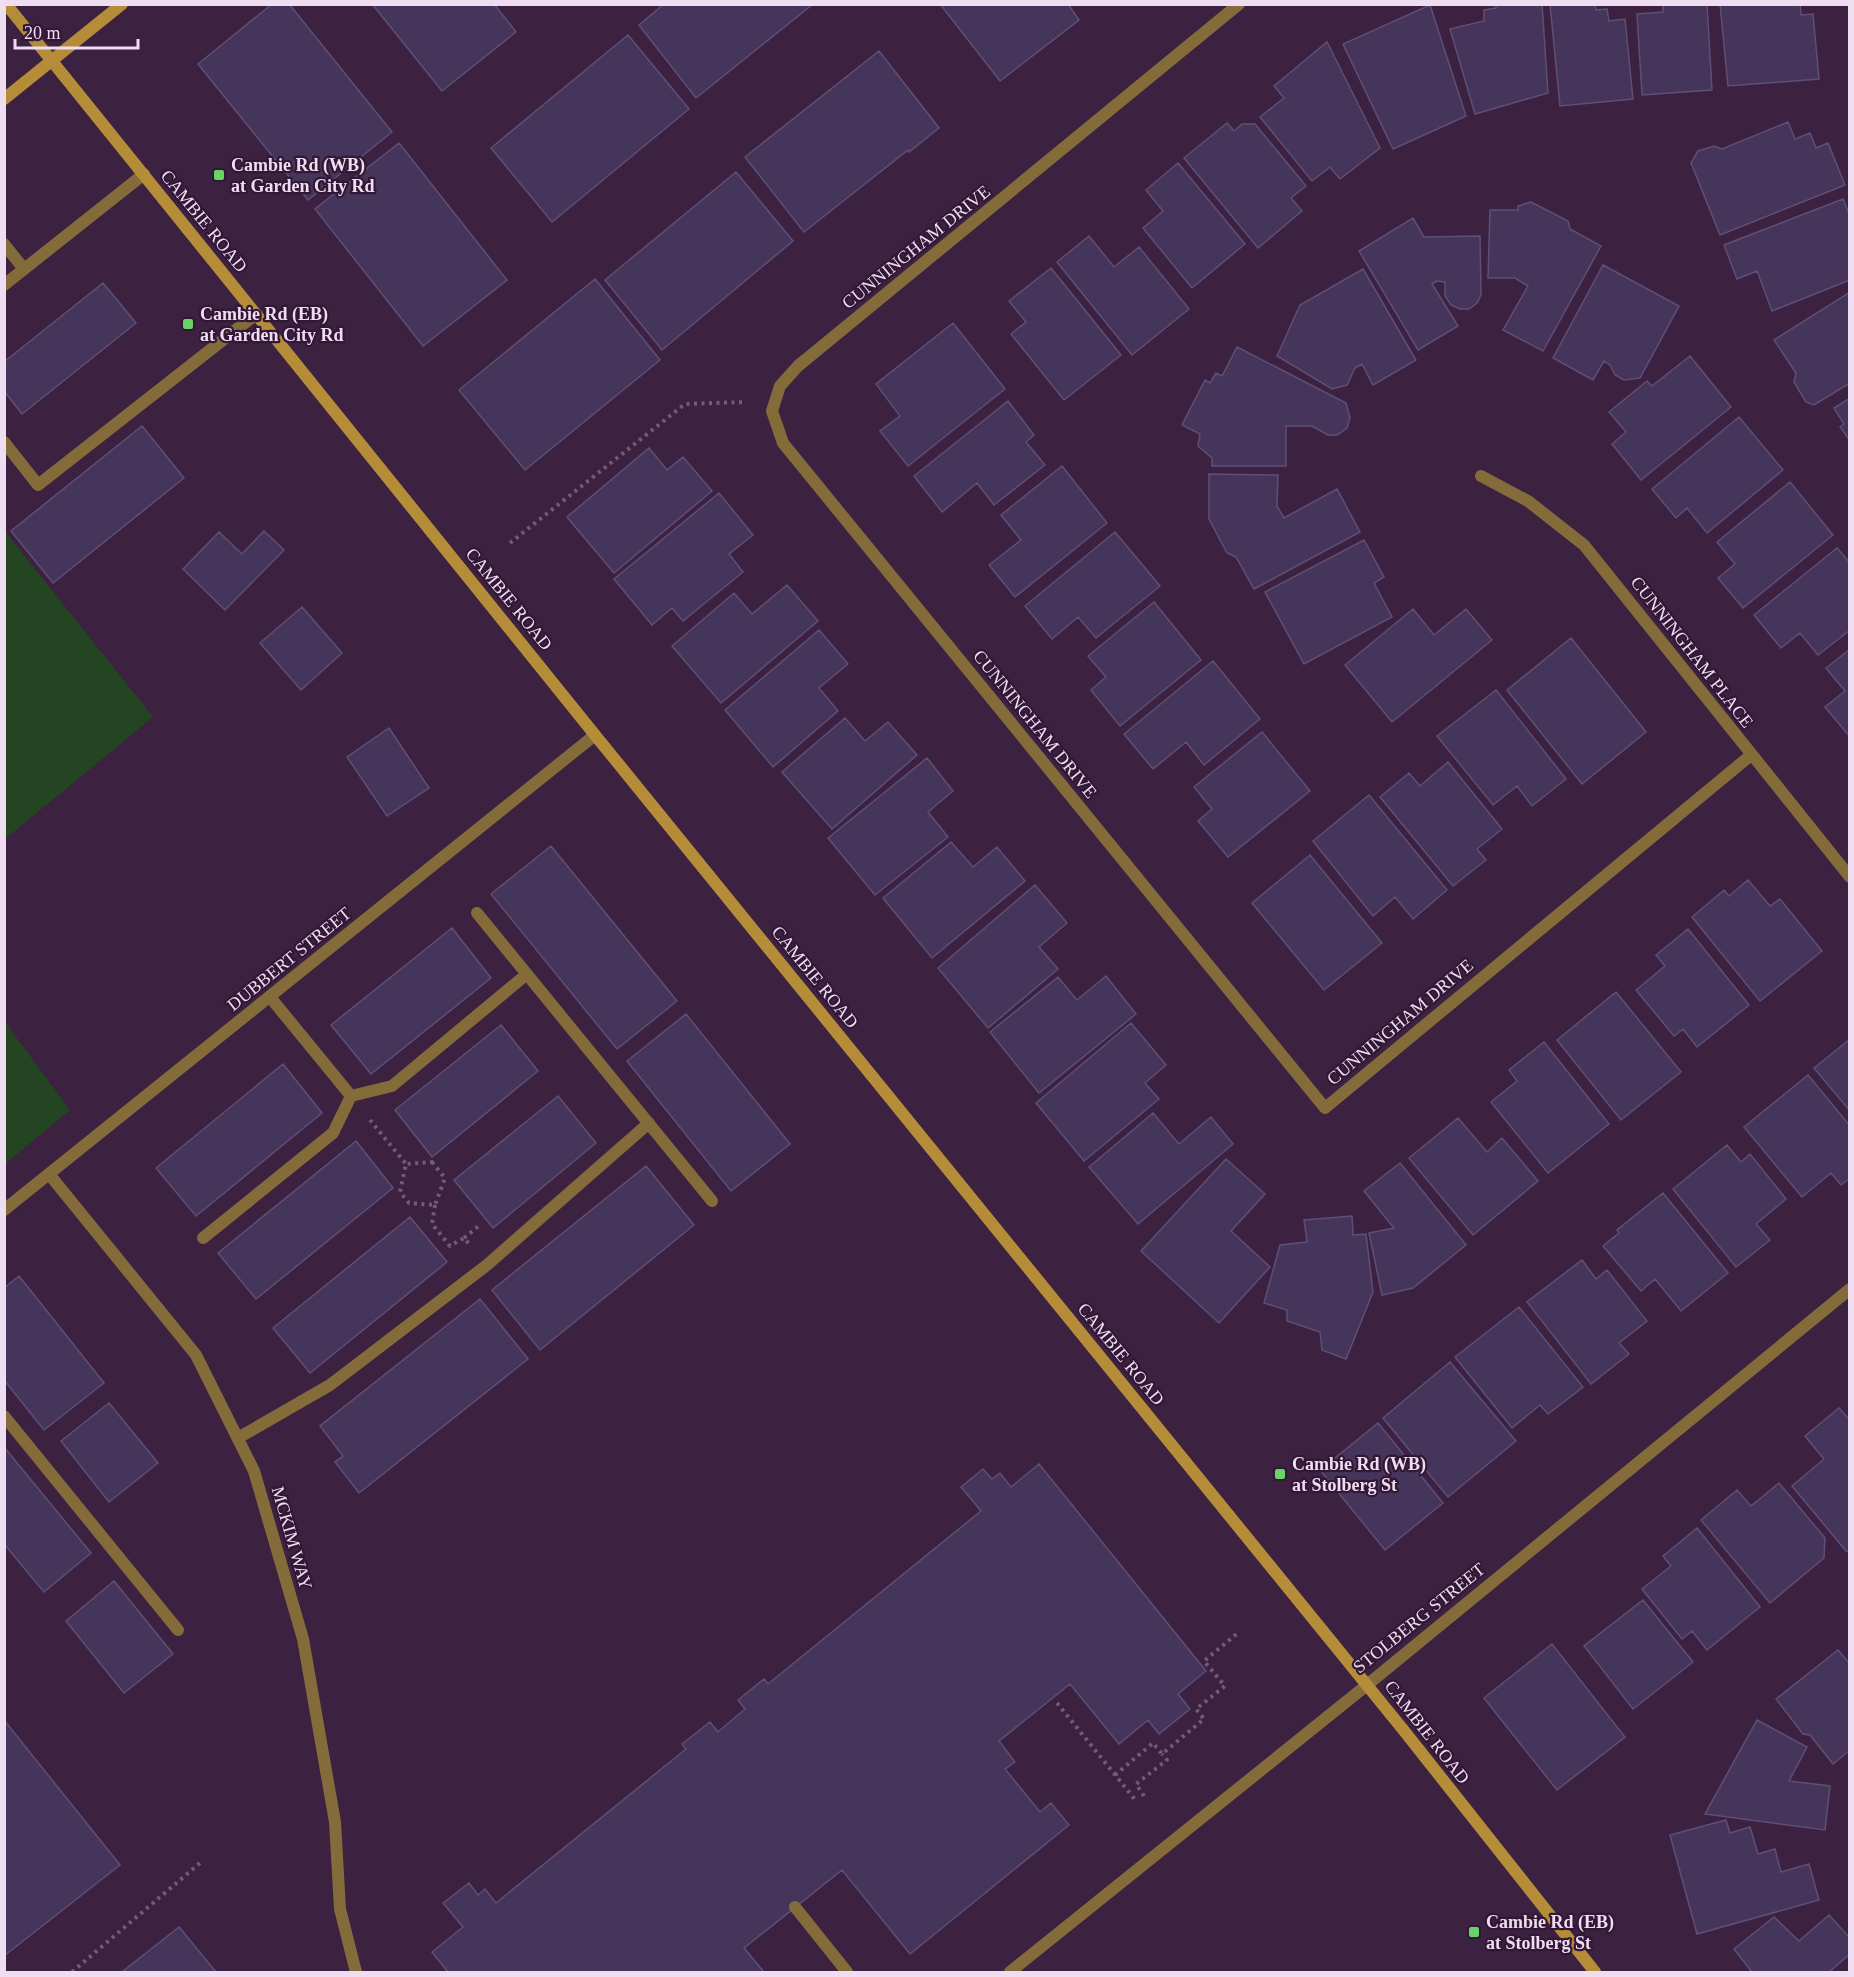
<svg xmlns="http://www.w3.org/2000/svg" width="1854" height="1977" font-family="'Times New Roman',serif">
	<style>
		.green { fill: #234521 }
		.building { fill: #45355b; stroke: #5f4f77; stroke-width: 1.5 }
		.lines { fill: none; stroke-linecap: round; stroke-linejoin: round }
		.path { stroke: #745b77; stroke-width: 4; stroke-dasharray: 3 4.5; stroke-linecap: butt }
		.service { stroke: #846b3a; stroke-width: 12 }
		.minor { stroke: #846b3a; stroke-width: 12 }
		.secondary { stroke: #b58d38; stroke-width: 12 }
		.poi-dot { fill: #68d465; stroke: #331736; stroke-width: 2 }
		.labels { text-anchor: middle; stroke-width: 4.5; stroke-linejoin: round; paint-order: stroke }
		.poi-label { font-size: 18px; font-weight: bold; fill: #efddf1; stroke: #331736; text-anchor: start }
		.street-label { font-size: 18px; fill: #efddf1; stroke: #331736 }
	</style>
	<rect width="100%" height="100%" fill="#3d2141"/>
	<path class="green" d="M4,530L153,717L5,839H4Z
		M5,1022L70,1110L5,1164H4Z"/>
	<path class="building" d="M272,4H289L392,132L308,200L198,64Z
		M372,4H494L516,32L442,91Z
		M664,4H813L696,98L639,25Z
		M940,4H1068L1079,20L1000,81Z
		M1496,4H1542L1548,93L1475,114L1450,29L1484,21V10L1496,8Z
		M1550,4H1595L1596,10L1607,9L1609,21L1625,19L1633,99L1560,106Z
		M1663,4H1707L1712,90L1642,95L1637,14L1663,12Z
		M1720,4H1800L1801,15L1813,14L1819,79L1728,86Z
		M1430,5L1466,116L1393,149L1343,44Z
		M628,35L689,109L552,222L491,148Z
		M1327,42L1380,148L1340,179L1330,167L1312,181L1260,117L1284,98L1274,86Z
		M879,51L939,128L909,152L908,150L804,232L745,157Z
		M1788,122L1795,139L1810,133L1816,148L1828,143L1845,185L1720,235L1691,163L1698,151L1714,146L1722,149Z
		M1227,123L1234,131L1242,124H1255L1306,186L1291,198L1302,211L1258,248L1184,158Z
		M399,143L507,280L423,346L315,209Z
		M1178,163L1245,244L1192,288L1143,228L1163,211L1146,190Z
		M736,172L793,241L662,350L605,280Z
		M1843,199L1850,216V280L1772,311L1757,271L1737,279L1724,245Z
		M1531,202L1568,221L1570,229L1601,246L1543,351L1503,330L1528,286L1515,278H1488L1490,210H1518V206Z
		M1413,218L1424,237L1480,236L1481,295L1477,303L1469,309H1460L1451,305L1445,296V282L1437,281L1432,284L1458,326L1418,350L1359,251Z
		M1089,236L1114,267L1139,247L1189,309L1132,355L1057,262Z
		M1603,265L1679,306L1640,378L1624,380L1615,375L1610,365L1604,361L1593,380L1553,358Z
		M1051,268L1121,355L1064,400L1011,334L1026,322L1009,301Z
		M1363,269L1416,360L1373,385L1362,364L1355,368L1347,385L1332,389L1277,356L1300,305Z
		M595,279L660,360L525,470L459,390Z
		M103,283L136,323L22,414L4,391V362Z
		M1850,292V383L1814,405L1806,402L1794,382L1796,373L1774,340Z
		M953,323L1005,389L908,466L880,431L900,416L876,384Z
		M1237,347L1346,403L1350,418L1347,428L1337,435H1328L1312,426H1286V466H1212V458L1198,446L1200,434L1182,425L1205,380L1210,383L1216,373L1222,376Z
		M1690,356L1731,407L1641,480L1612,444L1626,432L1609,412L1647,381L1652,386Z
		M1850,398V441L1840,427L1844,424L1834,408Z
		M1008,401L1034,435L1026,442L1045,465L994,505L977,483L942,512L914,476Z
		M1739,417L1783,470L1707,533L1687,508L1676,518L1652,489Z
		M142,426L184,478L53,583L11,531Z
		M649,448L667,470L683,457L712,491L614,573L567,517Z
		M1062,466L1107,523L1015,597L989,565L1021,540L1001,515Z
		M1209,474L1278,475L1277,506L1284,518L1337,489L1360,532L1254,589L1236,557L1227,553L1209,519Z
		M1790,482L1833,535L1743,608L1718,578L1735,564L1717,542Z
		M719,493L753,535L729,554L743,572L683,621L672,608L652,625L614,579Z
		M264,531L284,550L225,610L183,569L219,532L242,554Z
		M1115,532L1160,586L1096,638L1078,617L1052,639L1025,606Z
		M1364,540L1384,577L1374,583L1392,617L1304,664L1265,592Z
		M1837,548L1850,563V630L1818,655L1800,633L1781,648L1754,615Z
		M787,585L818,621L721,703L672,646L734,593L752,614Z
		M1154,602L1201,660L1120,726L1091,690L1106,677L1088,656Z
		M302,607L342,653L301,690L260,643Z
		M1413,609L1434,635L1466,609L1492,640L1392,722L1345,665Z
		M819,630L848,664L819,688L838,711L773,767L725,710Z
		M1571,638L1646,732L1582,784L1507,690Z
		M1850,649V737L1825,707L1845,691L1826,668Z
		M1213,661L1260,719L1204,765L1186,742L1153,769L1124,734Z
		M1496,690L1566,779L1532,806L1517,786L1493,805L1437,736Z
		M845,718L865,741L888,722L917,755L832,829L782,772Z
		M389,728L429,788L387,816L347,757Z
		M1262,732L1310,791L1228,857L1198,821L1212,809L1194,787Z
		M927,758L953,791L928,812L948,837L875,895L828,838Z
		M1448,762L1502,829L1477,849L1486,860L1453,886L1380,797L1409,773L1420,786Z
		M1369,795L1447,890L1413,919L1395,897L1373,916L1313,841Z
		M951,842L973,867L997,847L1025,881L932,958L883,898Z
		M551,846L677,1001L617,1049L491,894Z
		M1310,855L1382,943L1324,990L1252,903Z
		M1748,880L1770,906L1780,899L1822,951L1760,1001L1692,917L1724,890L1729,896Z
		M1035,885L1067,923L1039,947L1058,969L988,1028L938,968Z
		M452,928L491,978L371,1074L331,1025Z
		M1688,929L1749,1005L1697,1047L1683,1029L1674,1036L1636,990L1665,966L1656,955Z
		M1106,976L1136,1014L1039,1093L990,1032L1058,977L1077,1000Z
		M1616,992L1681,1072L1621,1120L1557,1040Z
		M686,1014L790,1144L731,1191L627,1061Z
		M1131,1023L1166,1065L1145,1083L1159,1099L1084,1161L1036,1103Z
		M501,1025L538,1071L432,1157L395,1110Z
		M1850,1039V1111L1814,1068Z
		M1544,1042L1609,1124L1548,1173L1491,1102L1517,1081L1509,1070Z
		M283,1064L322,1113L196,1216L156,1168Z
		M1808,1075L1850,1126V1178L1841,1185L1831,1173L1802,1197L1744,1127Z
		M558,1096L596,1143L493,1228L454,1180Z
		M1153,1113L1179,1144L1211,1117L1233,1144L1138,1224L1089,1167Z
		M1458,1118L1487,1152L1502,1138L1538,1181L1473,1235L1409,1158Z
		M356,1141L393,1188L256,1299L218,1253Z
		M1727,1145L1741,1162L1750,1154L1786,1199L1756,1224L1770,1240L1736,1267L1673,1189Z
		M1226,1159L1265,1194L1231,1231L1270,1267L1219,1323L1141,1251Z
		M1400,1163L1466,1245L1413,1288L1382,1295L1369,1233L1394,1228L1364,1191Z
		M646,1166L694,1225L540,1350L492,1290Z
		M1663,1193L1728,1273L1681,1311L1655,1279L1641,1291L1603,1246L1619,1233L1617,1230Z
		M1352,1216L1353,1235L1366,1234L1373,1292L1346,1359L1322,1350L1320,1332L1287,1321V1310L1264,1303L1280,1245L1307,1242L1304,1220Z
		M410,1217L447,1262L310,1373L273,1328Z
		M1582,1260L1596,1279L1607,1270L1647,1321L1619,1343L1629,1354L1591,1384L1527,1302Z
		M19,1276L104,1383L44,1430L4,1380V1288Z
		M480,1299L528,1359L359,1493L335,1462L343,1456L320,1426Z
		M1519,1307L1583,1387L1548,1414L1540,1405L1512,1428L1455,1357Z
		M1450,1362L1516,1441L1448,1497L1383,1418Z
		M109,1403L158,1463L109,1502L61,1441Z
		M1839,1408L1850,1420V1551H1846L1792,1486L1824,1459L1805,1436Z
		M1378,1423L1443,1503L1385,1550L1320,1470Z
		M4,1447L91,1553L44,1592L4,1544Z
		M1039,1464L1206,1671L1178,1694L1190,1709L1159,1734L1148,1720L1119,1744L1070,1684L999,1741L1015,1762L1005,1769L1040,1812L1051,1803L1069,1825L910,1954L842,1870L744,1948L764,1972H448L432,1952L463,1927L443,1903L469,1883L478,1895L485,1889L496,1903L686,1749L682,1744L710,1722L718,1732L745,1709L738,1700L764,1679L768,1684L981,1511L961,1487L983,1469L992,1479L1000,1473L1011,1487Z
		M1779,1483L1825,1538L1824,1558L1770,1603L1701,1520L1737,1490L1751,1506Z
		M1697,1528L1760,1607L1707,1650L1692,1631L1682,1639L1642,1589L1671,1566L1663,1556Z
		M114,1581L173,1654L124,1693L66,1621Z
		M1643,1600L1693,1662L1633,1709L1584,1646Z
		M1552,1644L1625,1737L1557,1790L1484,1698Z
		M1838,1650L1850,1664V1750L1833,1764L1810,1735L1803,1734L1776,1699Z
		M4,1720L120,1865L4,1956Z
		M1757,1720L1807,1747L1789,1781L1830,1786L1825,1830L1705,1814Z
		M1726,1820L1730,1833L1750,1827L1758,1854L1775,1849L1781,1872L1809,1864L1819,1900L1697,1934L1670,1835Z
		M1829,1915L1850,1938V1954L1829,1972H1752L1734,1949L1774,1917L1799,1941Z
		M179,1927L216,1972H122Z"/>
	<g class="lines">
		<path class="path" d="M510,543L685,404L746,402
			M370,1120L406,1164
			M432,1162L445,1178L435,1205L409,1203L400,1192L406,1164Z
			M435,1205L432,1224L450,1246L464,1238L470,1245
			M464,1238L480,1225
			M1057,1703L1137,1802
			M1115,1775L1153,1743L1162,1754L1204,1719L1196,1709L1225,1686L1204,1661L1239,1632
			M1144,1796L1136,1784L1167,1760L1162,1754
			M72,1972L200,1863"/>
		<path class="service" d="M4,244L24,269
			M4,285L144,174
			M4,442L38,485L256,314
			M477,913L712,1201
			M270,997L351,1096
			M203,1238L333,1133L351,1096L392,1086L527,974
			M238,1438L330,1385L487,1265L649,1123
			M795,1907L847,1972"/>
		<path class="minor" d="M1239,4L798,366L780,386L772,411L783,443L1325,1108L1751,755
			M1481,476L1528,501L1584,545L1850,877
			M49,1174L196,1355L254,1471L303,1639L335,1822L340,1909L356,1972
			M4,1210L595,735
			M4,1416L178,1630
			M1010,1972L1367,1685L1850,1289"/>
		<path class="secondary" d="M6,4L595,735L1405,1732L1595,1972
			M4,99L122,4"/>
	</g>
	<g class="poi-dot">
		<rect x="213" y="169" width="12" height="12" rx="3"/>
		<rect x="182" y="318" width="12" height="12" rx="3"/>
		<rect x="1274" y="1468" width="12" height="12" rx="3"/>
		<rect x="1468" y="1926" width="12" height="12" rx="3"/>
	</g>
	<g class="labels">
		<g class="poi-label">
			<text x="231" y="171">Cambie Rd (WB)<tspan x="231" dy="21">at Garden City Rd</tspan></text>
			<text x="200" y="320">Cambie Rd (EB)<tspan x="200" dy="21">at Garden City Rd</tspan></text>
			<text x="1292" y="1470">Cambie Rd (WB)<tspan x="1292" dy="21">at Stolberg St</tspan></text>
			<text x="1486" y="1928">Cambie Rd (EB)<tspan x="1486" dy="21">at Stolberg St</tspan></text>
		</g>
		<g class="street-label">
			<text transform="translate(204 221) rotate(51)" y="6">CAMBIE ROAD</text>
			<text transform="translate(916 247) rotate(-39)" y="6">CUNNINGHAM DRIVE</text>
			<text transform="translate(509 599) rotate(51)" y="6">CAMBIE ROAD</text>
			<text transform="translate(1692 652) rotate(52)" y="6">CUNNINGHAM PLACE</text>
			<text transform="translate(1035 724) rotate(51)" y="6">CUNNINGHAM DRIVE</text>
			<text transform="translate(289 959) rotate(-39)" y="6">DUBBERT STREET</text>
			<text transform="translate(815 977) rotate(51)" y="6">CAMBIE ROAD</text>
			<text transform="translate(1400 1022) rotate(-40)" y="6">CUNNINGHAM DRIVE</text>
			<text transform="translate(1121 1354) rotate(51)" y="6">CAMBIE ROAD</text>
			<text transform="translate(292 1538) rotate(74)" y="6">MCKIM WAY</text>
			<text transform="translate(1419 1618) rotate(-39)" y="6">STOLBERG STREET</text>
			<text transform="translate(1427 1732) rotate(52)" y="6">CAMBIE ROAD</text>
		</g>
	</g>
	<rect width="1854" height="1977" fill="none" stroke="#efddf1" stroke-width="12"/>
	<path d="M15 39v9h123v-9" fill="none" stroke="#efddf1" stroke-width="3"/>
	<text x="24" y="39" font-size="18" fill="#efddf1" stroke="#331736" stroke-width="4.5" paint-order="stroke">20 m</text>
</svg>
